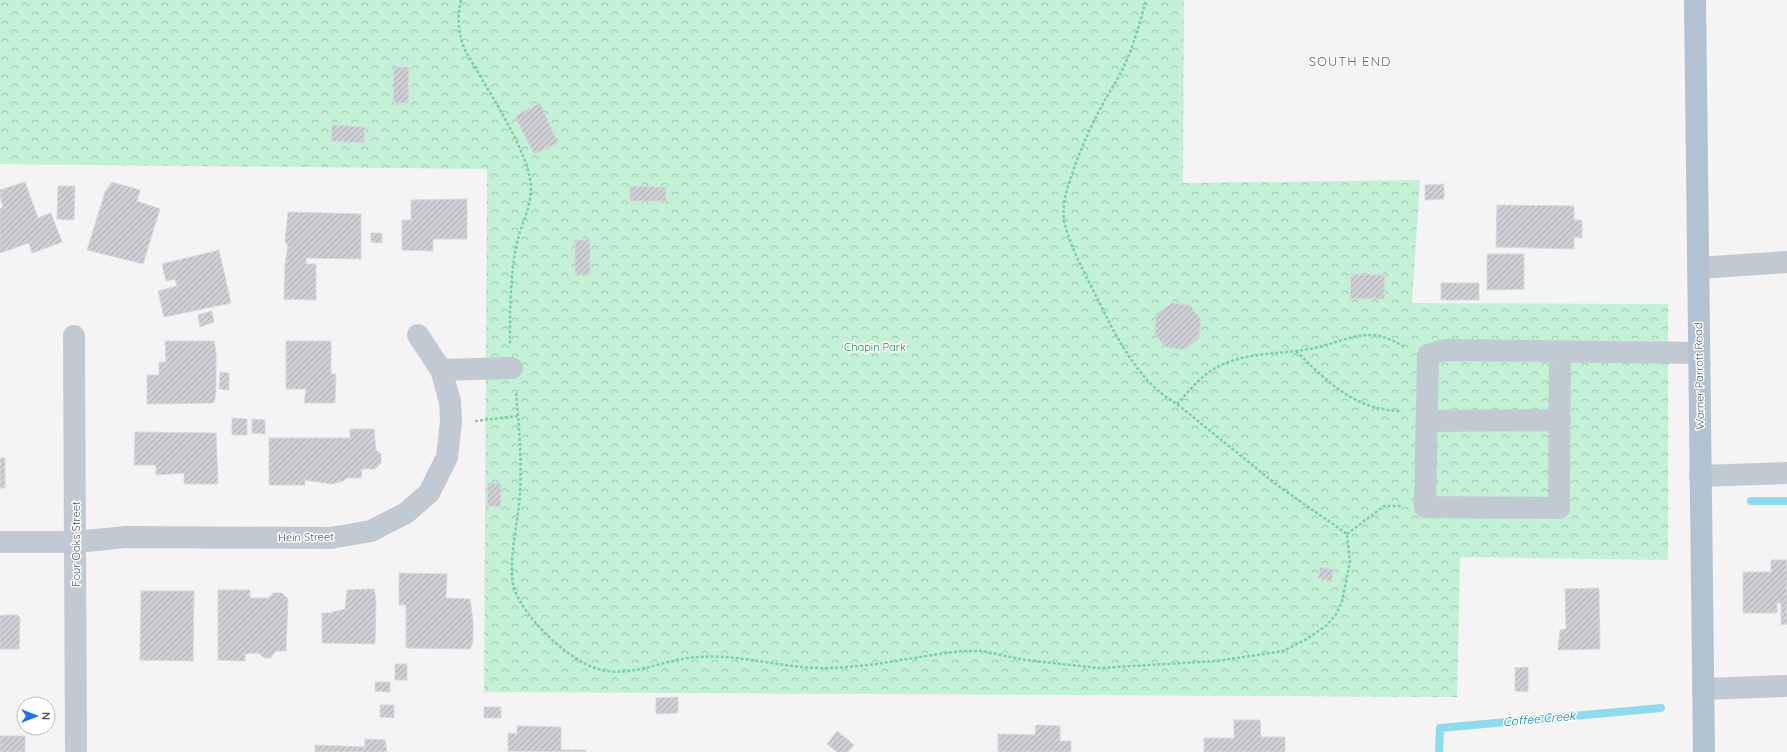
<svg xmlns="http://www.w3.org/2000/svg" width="1787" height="752" font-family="Quicksand,sans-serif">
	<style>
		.forest { fill: url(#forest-crowns) }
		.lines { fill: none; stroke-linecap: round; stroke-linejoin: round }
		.stream { stroke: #90daee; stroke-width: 8 }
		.building { fill: url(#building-hatch); stroke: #d7d9de }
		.path { stroke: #7ad0a6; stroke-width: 2.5; stroke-dasharray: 3 2; stroke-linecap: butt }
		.minor { stroke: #c1cad2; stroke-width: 22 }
		.major { stroke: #b3c2d1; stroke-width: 22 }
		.labels { text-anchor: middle; stroke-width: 3; stroke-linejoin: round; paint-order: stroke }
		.park-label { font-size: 11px; fill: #17864f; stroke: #fff }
		.street-label { font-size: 11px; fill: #4a5661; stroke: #fff }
		.water-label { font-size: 12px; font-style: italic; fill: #0c7c9b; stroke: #fff }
		.quarter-label { font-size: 13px; letter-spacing: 1px; fill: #5f6368; stroke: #fff }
	</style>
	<defs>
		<pattern id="forest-crowns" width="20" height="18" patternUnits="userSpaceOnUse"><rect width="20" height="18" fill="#c3f1d5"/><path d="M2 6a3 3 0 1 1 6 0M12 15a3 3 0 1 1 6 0" fill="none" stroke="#a0c6b0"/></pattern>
		<pattern id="building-hatch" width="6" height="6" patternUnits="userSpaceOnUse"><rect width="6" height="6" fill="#cdcfd5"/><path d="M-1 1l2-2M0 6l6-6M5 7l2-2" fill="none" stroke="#a8abb0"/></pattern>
	</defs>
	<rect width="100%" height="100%" fill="#f5f3f3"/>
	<path class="forest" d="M0,0H1184L1183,183L1420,180L1412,303L1668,304V560L1460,557L1457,697L484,692L487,169L0,164Z"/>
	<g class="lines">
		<path class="stream" d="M1751,501H1787
			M1439,752L1440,728L1661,708"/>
	</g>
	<path class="building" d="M394,67H409L408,103H393Z
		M540,103L558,143L534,154L515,116Z
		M332,125L365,127L364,143L331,141Z
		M25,182L38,218L51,213L62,242L32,253L29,243L0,253V209L3,207L0,197V190Z
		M112,182L140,190L137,201L160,209L143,264L87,250L105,192Z
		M1444,184V199L1425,200V185Z
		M58,186H75L74,220L57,219Z
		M630,186L666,187V201H630Z
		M467,199V239H433V251L402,250V220H411V200Z
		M1497,205L1574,206V220H1582V238L1574,237V249L1496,247Z
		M288,212L361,214V259L306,258V264H316V300L284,299L285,264L288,246L285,242Z
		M371,233H382V243L371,242Z
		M575,240H590V275H575Z
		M219,250L231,303L164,317L158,291L177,286L175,279L166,281L162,264Z
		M1487,254H1524V289L1487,290Z
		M1351,274L1385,275L1384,299H1350Z
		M1441,283H1479V300H1441Z
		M1172,303L1190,305L1201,320L1199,338L1184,350L1165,347L1155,334L1156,314Z
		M212,311L214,322L200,327L198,315Z
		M165,341H214L216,352V392L214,403L147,404V375H159V362H166Z
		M286,341H331V374H336L335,403H304L306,389H286Z
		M220,372L229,373V390L219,389Z
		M232,418L247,419V435H232Z
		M252,419L265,420V434L252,433Z
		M350,429H374L376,450L381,454V463L375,469H362L361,478H347L343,481L331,484L305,480V485H269V438H350Z
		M135,432L216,433L218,484H184V473L156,475V465H134Z
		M0,458H5V488H0Z
		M488,483L501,484V507L487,506Z
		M1771,560H1787V624L1781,625V603H1777V613H1743V572H1771Z
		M1320,567L1334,570L1331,582L1318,578Z
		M399,573L447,574L446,598L470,599L473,621V641L470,649L406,648V605H399Z
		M1599,588L1600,649L1558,650L1560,630L1566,629L1565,589Z
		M374,589L376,601L375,644L322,643V613H329L345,609L347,590Z
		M218,590H250V598H268L274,593H282L288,599L286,651H277L270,658H264L259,653L245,654V661L218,660Z
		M141,591H194L193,661L140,660Z
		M3,615H17L20,618L19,649H0V616Z
		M395,664H407V680H395Z
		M1528,667V692L1515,691V668Z
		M375,682H390V692L375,691Z
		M678,697V713L656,714V698Z
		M380,705H394V718L380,717Z
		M484,707H501V718H484Z
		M1234,720H1260L1261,737H1285V752H1204V738H1234Z
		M1036,725L1060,726V741H1071V752H998V734L1035,735Z
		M517,726L561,727V750H586V752L508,751V733L517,734Z
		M837,731L854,745L848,752H837L827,744Z
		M0,736H25V752H0Z
		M365,739L385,740L387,752H315V745L365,747Z"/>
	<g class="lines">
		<path class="path" d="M461,0C457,17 458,31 464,48C482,82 530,151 531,187C531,210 520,226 516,247C510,278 510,312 510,344
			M1296,351C1329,383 1354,410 1402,411
			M516,393C519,426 522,459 520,492C519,518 507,565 514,588C523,617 569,661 598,669C633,679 665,658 699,657C741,654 781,668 823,668C870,668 916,656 963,651H982L1025,660L1098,668L1217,661L1283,651L1307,639L1327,625L1337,613L1342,601L1350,562L1347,534L1277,485L1177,404C1142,384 1121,346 1103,310C1090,283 1073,254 1065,225C1061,209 1066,192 1071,177C1080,150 1091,125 1105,100C1111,89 1119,78 1124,66C1134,45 1140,22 1146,0
			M1177,404C1189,391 1201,376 1217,367C1248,351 1282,355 1315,348C1332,344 1350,336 1368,335C1381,334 1394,341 1405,347
			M475,421L518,416
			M1347,534L1384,506H1401"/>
		<path class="minor" d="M1698,268L1787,262
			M74,336L76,752
			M1560,351L1559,508L1425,507L1428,355L1445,350L1699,353
			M441,370L512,368
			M1427,421L1560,420
			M1700,476L1787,473
			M0,542H76L126,537L331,538L371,531L406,513L429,493L447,457L451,422L450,401L441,370L418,335
			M1703,689L1787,686"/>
		<path class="major" d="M1695,0L1704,752"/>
	</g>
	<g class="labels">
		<g class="park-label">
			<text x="875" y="351">Chapin Park</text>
		</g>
		<g class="street-label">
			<text transform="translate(1699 376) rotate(-91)" y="4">Warner Parrott Road</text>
			<text transform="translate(306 537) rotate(-1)" y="4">Hein Street</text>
			<text transform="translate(76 544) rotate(-90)" y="4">Four Oaks Street</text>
		</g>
		<g class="water-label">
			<text transform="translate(1539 719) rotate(-5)" y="4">Coffee Creek</text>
		</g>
		<g class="quarter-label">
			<text x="1350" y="66">SOUTH END</text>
		</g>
	</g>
	<g transform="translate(36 716) rotate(90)"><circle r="19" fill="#ffffff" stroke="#b7bbc0"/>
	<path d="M0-3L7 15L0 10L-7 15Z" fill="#1a73e8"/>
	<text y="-6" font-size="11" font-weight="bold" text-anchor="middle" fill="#4a5661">N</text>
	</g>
</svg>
